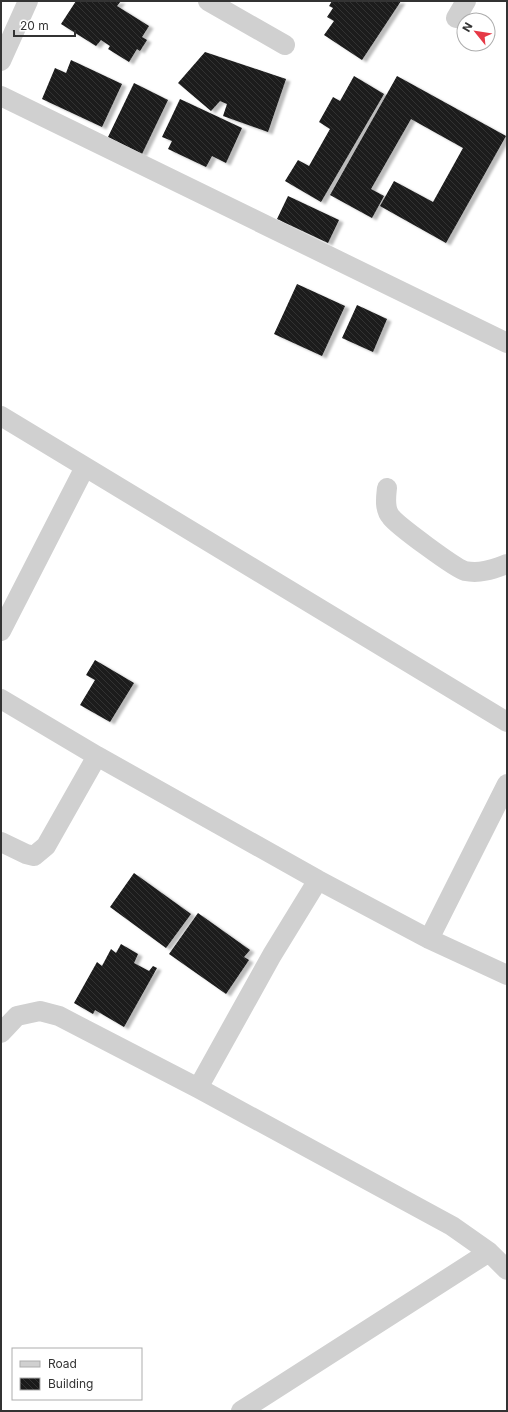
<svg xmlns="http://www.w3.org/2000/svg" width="508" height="1412" font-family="Inter,sans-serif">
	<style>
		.building { fill: url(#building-back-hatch); filter: url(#shadow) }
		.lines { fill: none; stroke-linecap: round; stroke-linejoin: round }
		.street { stroke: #d0d0d0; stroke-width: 20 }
	</style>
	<defs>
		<pattern id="building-back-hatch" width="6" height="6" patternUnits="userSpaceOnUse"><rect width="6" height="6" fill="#1a1a1a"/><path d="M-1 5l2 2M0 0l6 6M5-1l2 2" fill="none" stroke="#333"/></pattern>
		<filter id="shadow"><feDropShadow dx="4.5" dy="2.5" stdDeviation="1" flood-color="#0004"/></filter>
	</defs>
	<rect width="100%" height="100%" fill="#fff"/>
	<path class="building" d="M76,1H121L117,6L149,26L142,37L147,40L140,51L137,49L129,62L108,49L110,46L101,40L96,46L61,24Z
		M332,1H401L362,60L324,35L334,21L327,17L333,8L329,6Z
		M205,52L286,79L268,132L223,116L227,104L220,101L211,111L178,83Z
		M71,60L122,84L102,127L42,99L55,68L66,73Z
		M354,76L384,94L321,202L285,181L298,160L309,166L330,129L319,122L333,97L340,101Z
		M397,76L506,136L446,243L380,206L394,181L433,202L463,148L411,119L371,189L384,196L372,218L330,195Z
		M134,83L168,100L142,154L108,137Z
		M180,99L242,128L226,163L212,156L206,167L168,149L172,141L162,137Z
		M288,196L339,220L328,243L277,219Z
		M297,284L345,306L322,356L274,334Z
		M357,305L387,319L373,352L342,338Z
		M95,660L134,683L110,722L80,705L95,680L86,675Z
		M134,873L191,914L166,948L110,907Z
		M198,913L250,950L244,957L249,960L226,994L169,954Z
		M121,944L138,954L134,963L149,971L153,966L157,968L124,1027L95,1010L93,1014L74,1003L97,962L102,966L111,949L116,953Z"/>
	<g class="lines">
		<path class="street" d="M208,1L285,45
			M456,18L466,1
			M1,61L28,1
			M1,96L507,343
			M1,416L507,722
			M387,488C386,497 384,509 391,517C398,526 455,568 465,571C481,574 493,569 507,564
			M1,631L85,467
			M1,699L97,756L318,880L429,939L507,975
			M1,842L26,854L34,856L46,846L97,756
			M429,939L507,784
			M1,1033L17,1016L40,1011L59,1016L198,1088L452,1226L489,1252L507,1270
			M198,1088L272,955L318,880
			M241,1411L489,1252"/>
	</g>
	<rect width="508" height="1412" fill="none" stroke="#333333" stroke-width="4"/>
	<rect x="12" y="1348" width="130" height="52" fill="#ffffff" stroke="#adadad"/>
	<rect x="20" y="1361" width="20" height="6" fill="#d0d0d0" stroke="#adadad"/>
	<text x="48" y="1368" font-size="12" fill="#333333">Road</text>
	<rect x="20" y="1378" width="20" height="12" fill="url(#building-back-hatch)" stroke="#adadad"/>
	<text x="48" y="1388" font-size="12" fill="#333333">Building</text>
	<g transform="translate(476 32) rotate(300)"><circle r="19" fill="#ffffff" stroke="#adadad"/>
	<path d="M0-3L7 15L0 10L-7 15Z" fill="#e63946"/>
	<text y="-6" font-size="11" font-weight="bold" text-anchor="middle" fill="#333333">N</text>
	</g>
	<path d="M14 30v6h61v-6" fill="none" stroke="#333333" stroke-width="2"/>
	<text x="20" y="30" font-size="12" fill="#333333" stroke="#ffffff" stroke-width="3" paint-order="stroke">20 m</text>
</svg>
